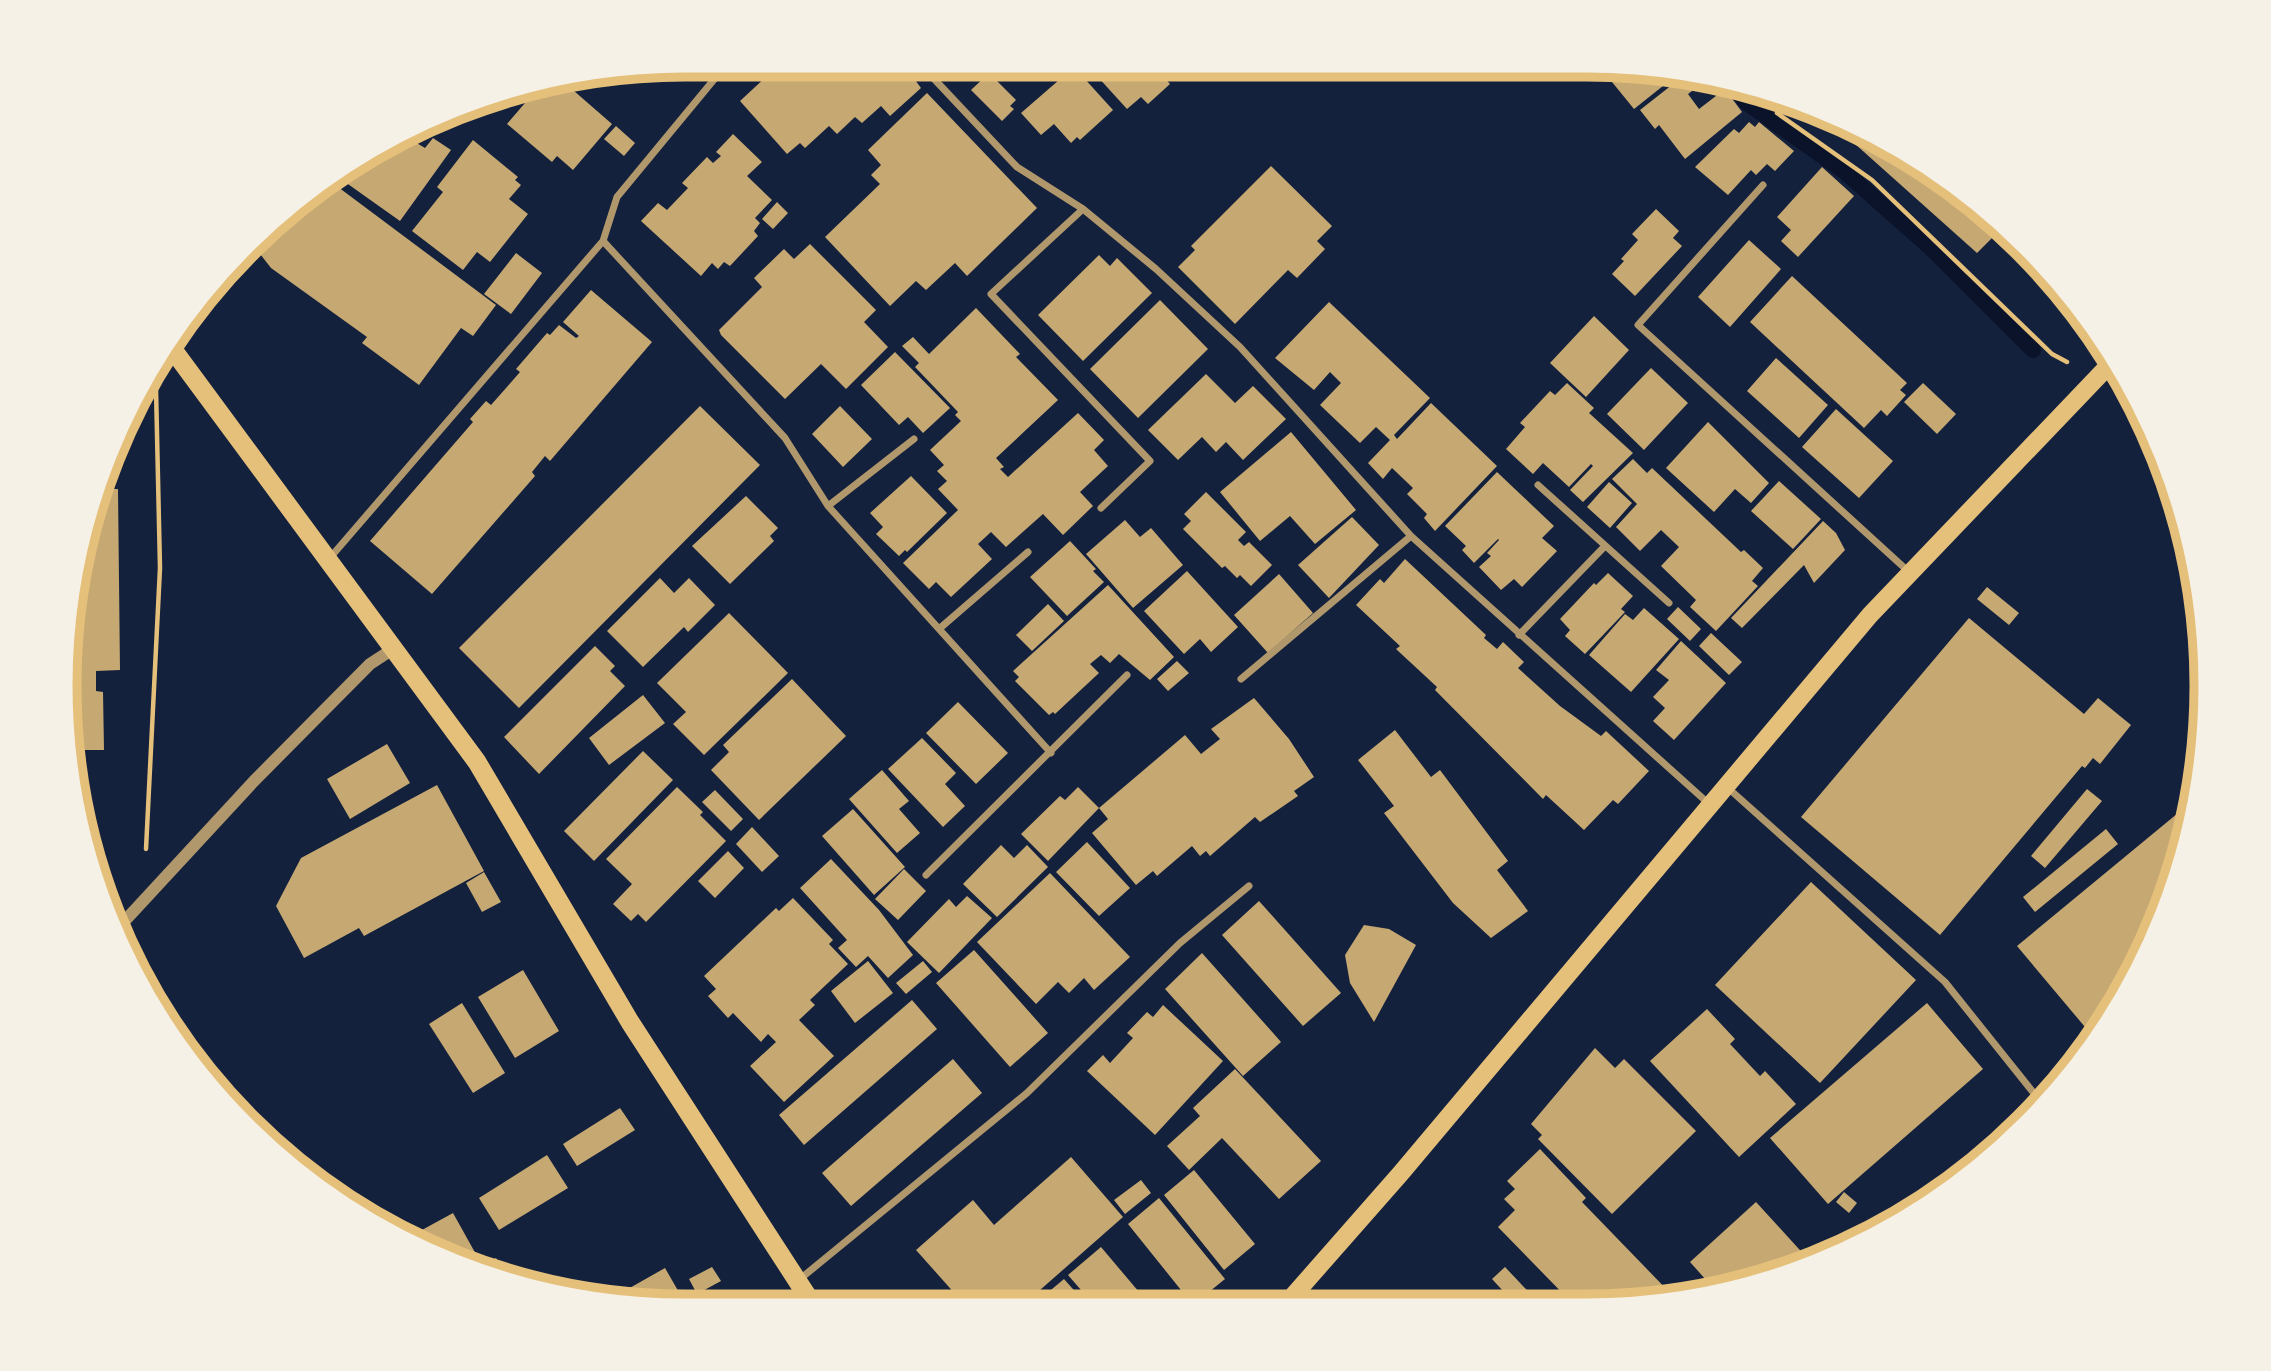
<svg xmlns="http://www.w3.org/2000/svg" width="2271" height="1371" font-family="Lora,serif">
	<style>
		.lines { fill: none; stroke-linecap: round; stroke-linejoin: round }
		.stream { stroke: #0b132b; stroke-width: 16 }
		.building { fill: #c6a872 }
		.path { stroke: #e5c07b; stroke-width: 4.5 }
		.minor { stroke: #b1986c; stroke-width: 7 }
		.tertiary { stroke: #b1986c; stroke-width: 12 }
		.primary { stroke: #e5c07b; stroke-width: 18 }
		.trunk { stroke: #e5c07b; stroke-width: 19 }
		.rim { fill: none; stroke: #e5c07b; stroke-width: 9 }
	</style>
	<rect width="100%" height="100%" fill="#14213d"/>
	<g class="lines">
		<path class="stream" d="M1735,88L1747,103L1845,172L1933,250L2033,350"/>
	</g>
	<path class="building" d="M779,65H904L921,88L890,116L881,106L862,123L855,117L837,134L829,126L805,148L800,143L787,154L740,101Z
		M1087,65H1154L1170,84L1148,104L1141,97L1127,109Z
		M1599,66H1626L1673,78L1634,109Z
		M1074,67L1113,110L1080,140L1077,137L1071,143L1054,124L1041,135L1021,113Z
		M989,73L1016,100L1010,106L1014,109L1002,121L971,90Z
		M1682,77L1704,82L1688,94L1699,109L1725,89L1742,112L1685,159L1659,125L1655,129L1640,110Z
		M566,84L612,124L573,170L557,156L552,162L507,124L537,89Z
		M927,93L1037,208L967,276L955,263L926,290L916,281L890,306L825,237L880,184L871,175L881,165L868,150Z
		M1826,118L1931,170L2002,228L1977,253Z
		M1749,122L1755,127L1759,122L1794,151L1775,171L1767,164L1756,175L1751,170L1728,195L1695,167L1734,129L1739,133Z
		M616,126L635,143L624,156L604,139Z
		M422,132L415,142L425,148L433,138L451,150L400,221L338,177Z
		M733,134L762,162L747,176L772,200L755,218L760,223L754,231L758,236L730,266L724,262L718,269L712,263L701,276L641,221L658,203L667,210L688,188L682,183L707,157L713,163L721,156L716,152Z
		M473,140L518,177L515,180L521,185L509,199L528,214L490,262L477,252L463,270L412,231L443,192L437,187Z
		M1271,166L1332,226L1317,241L1325,249L1297,278L1288,270L1235,324L1178,267L1195,250L1191,246Z
		M1822,167L1854,196L1798,257L1781,241L1791,230L1777,217Z
		M330,181L496,305L473,336L461,328L419,385L362,343L367,337L271,268L257,250L308,193Z
		M777,202L788,213L773,229L762,219Z
		M1656,209L1679,231L1673,238L1682,246L1635,296L1612,274L1624,261L1621,259L1638,240L1632,234Z
		M1749,240L1781,269L1730,327L1698,297Z
		M810,244L876,310L864,322L888,347L846,389L821,364L785,399L721,335L719,330L762,287L754,278L784,249L794,259Z
		M516,253L542,273L511,314L484,294Z
		M1099,255L1110,266L1117,258L1152,293L1083,361L1038,315Z
		M1792,276L1907,383L1900,390L1906,395L1887,416L1881,410L1864,428L1750,322Z
		M591,290L652,342L550,461L545,456L532,472L535,476L432,594L370,541L473,422L470,419L486,401L491,405L520,372L516,369L547,333L550,335L559,325L576,338L579,336L563,322Z
		M1160,300L1208,349L1138,418L1090,369Z
		M1329,302L1430,398L1394,435L1397,439L1431,403L1497,466L1435,531L1424,518L1427,514L1407,494L1413,488L1392,468L1383,479L1368,463L1390,440L1376,427L1360,443L1320,405L1341,383L1330,372L1314,390L1275,358Z
		M976,308L1020,354L1016,357L1058,400L996,458L1004,467L1000,469L1008,477L1078,413L1104,440L1094,450L1108,466L1080,492L1093,506L1063,535L1043,514L1006,547L991,532L978,544L992,559L951,597L936,582L929,589L903,563L958,510L938,489L947,481L937,471L944,465L930,450L961,421L955,415L958,412L915,367L919,363L902,346L913,337L929,354Z
		M1594,316L1629,350L1586,397L1550,363Z
		M895,352L950,408L923,433L908,417L899,425L861,385Z
		M1776,358L1828,405L1799,438L1747,391Z
		M1651,368L1688,403L1644,450L1607,414Z
		M1206,374L1235,403L1253,386L1286,419L1243,460L1226,442L1216,452L1202,437L1178,460L1148,430Z
		M1567,383L1594,408L1589,413L1633,453L1583,502L1570,490L1593,466L1591,464L1569,487L1543,463L1533,474L1506,449L1525,427L1520,423L1550,391L1555,395Z
		M1923,383L1956,414L1937,434L1904,402Z
		M700,406L760,465L519,708L459,648Z
		M840,406L872,439L843,467L812,434Z
		M1836,409L1893,461L1859,498L1802,447Z
		M1708,422L1769,483L1751,503L1735,489L1714,512L1666,468Z
		M1291,432L1356,510L1315,544L1290,516L1260,541L1220,492Z
		M1633,459L1647,473L1652,468L1741,552L1744,550L1763,568L1752,581L1758,586L1716,631L1690,607L1696,600L1661,566L1679,547L1661,530L1640,551L1616,527L1637,504L1612,479Z
		M107,468V489H118L120,670L96,671V691L103,692L104,750H75L65,685L98,486Z
		M1497,472L1554,526L1542,538L1557,551L1522,587L1514,579L1501,590L1479,567L1491,556L1487,553L1499,540L1498,539L1474,563L1462,550L1466,546L1445,526Z
		M911,476L947,513L907,552L905,550L899,556L876,534L883,527L870,513Z
		M1779,481L1821,519L1793,549L1751,511Z
		M1609,482L1632,503L1610,528L1587,507Z
		M1206,492L1246,532L1238,540L1244,546L1249,542L1272,565L1251,586L1240,575L1237,578L1225,566L1222,568L1183,529L1191,521L1184,514Z
		M746,496L778,528L770,536L774,541L730,584L692,546Z
		M1352,517L1379,545L1329,598L1298,565Z
		M1125,520L1140,537L1151,528L1183,565L1133,608L1086,554Z
		M1823,521L1836,533L1845,550L1814,583L1804,565L1742,628L1731,618Z
		M1070,541L1096,569L1093,571L1104,582L1067,616L1030,577Z
		M1405,559L1486,635L1484,638L1497,649L1503,642L1524,662L1518,668L1560,706L1601,736L1606,731L1649,771L1618,804L1613,800L1584,830L1546,795L1543,799L1435,690L1437,687L1396,649L1400,646L1356,605L1380,579L1384,583Z
		M1187,571L1238,627L1211,652L1200,639L1184,654L1144,611Z
		M1608,573L1633,596L1621,609L1625,612L1585,654L1565,636L1570,630L1560,619L1594,583L1596,585Z
		M1279,574L1313,613L1268,653L1234,615Z
		M660,578L674,593L689,578L715,605L688,632L684,627L643,667L607,631Z
		M1108,585L1174,657L1150,680L1119,654L1110,663L1101,655L1090,664L1099,673L1055,714L1053,712L1049,715L1015,681L1019,677L1013,671Z
		M1987,587L2019,613L2009,625L1977,599Z
		M1048,604L1064,621L1032,651L1016,635Z
		M1678,607L1701,629L1690,641L1667,619Z
		M1644,608L1679,639L1631,692L1589,655L1625,614L1633,620Z
		M729,613L788,673L704,755L673,724L686,712L657,683Z
		M1969,618L2084,714L2098,698L2131,725L2100,764L2093,758L2085,768L2082,766L1940,935L1801,817Z
		M1711,633L1742,662L1729,675L1699,646Z
		M1681,641L1726,683L1674,740L1653,721L1665,708L1653,697L1669,680L1656,670Z
		M595,646L615,666L610,671L625,686L539,774L504,737Z
		M1177,661L1189,673L1168,691L1157,679Z
		M792,679L846,736L759,820L711,770L729,752L723,745Z
		M643,695L665,723L609,765L589,738Z
		M1254,698L1289,739L1314,777L1294,791L1298,796L1260,822L1255,817L1210,856L1206,851L1200,856L1192,846L1157,876L1153,871L1136,885L1092,833L1108,819L1099,808L1048,861L1021,834L1060,796L1065,800L1078,787L1099,808L1185,735L1201,754L1220,739L1211,729Z
		M958,702L1008,753L976,784L926,733Z
		M1395,730L1431,777L1440,770L1508,861L1497,870L1528,911L1491,938L1453,903L1384,813L1394,806L1358,760Z
		M922,738L956,773L945,784L965,806L943,827L888,769Z
		M387,744L410,783L350,819L327,779Z
		M643,751L673,780L594,861L564,831Z
		M882,770L909,801L899,809L920,833L897,853L849,799Z
		M437,785L484,871L364,936L359,928L304,958L276,906L301,858Z
		M677,787L703,812L700,815L726,841L646,922L638,914L631,921L613,904L632,884L606,859Z
		M2087,789L2102,801L2045,868L2031,856Z
		M715,790L743,819L731,831L702,802Z
		M2195,799L2159,923L2108,1018L2090,1033L2017,946Z
		M853,809L905,867L874,895L822,836Z
		M752,827L779,856L762,872L736,844Z
		M2106,829L2118,844L2035,912L2023,897Z
		M1087,842L1130,888L1099,916L1056,872Z
		M1001,845L1014,858L1027,845L1048,867L997,917L963,884Z
		M728,851L744,868L715,898L698,881Z
		M831,859L879,910L913,955L888,978L868,956L856,967L838,948L847,940L800,888Z
		M904,869L926,891L898,920L875,899Z
		M484,872L501,902L482,912L466,883Z
		M1050,873L1130,957L1094,990L1084,978L1069,993L1058,982L1036,1004L977,942Z
		M1811,882L1916,980L1820,1083L1715,985Z
		M967,896L992,918L939,973L907,942L949,899L956,907Z
		M793,898L833,940L829,944L848,964L810,1000L815,1005L799,1020L834,1056L784,1102L750,1066L776,1042L768,1034L761,1042L733,1013L728,1018L708,996L716,989L704,976L776,908L779,911Z
		M1259,901L1341,993L1303,1026L1222,935Z
		M1364,925L1389,929L1416,945L1374,1022L1350,983L1345,955Z
		M974,950L1048,1033L1010,1067L936,983Z
		M1202,953L1281,1042L1243,1076L1165,989Z
		M868,961L893,993L855,1023L831,991Z
		M923,961L932,972L906,994L896,983Z
		M523,970L559,1031L515,1058L478,997Z
		M912,1000L937,1029L804,1145L779,1115Z
		M462,1003L505,1073L473,1093L429,1024Z
		M1927,1003L1983,1069L1828,1204L1770,1138Z
		M1163,1005L1223,1061L1155,1135L1087,1071L1103,1055L1110,1063L1133,1038L1127,1033L1147,1012L1153,1017Z
		M1707,1009L1735,1039L1730,1044L1760,1076L1765,1071L1796,1104L1739,1157L1650,1061Z
		M1595,1048L1615,1068L1624,1059L1696,1131L1612,1214L1538,1139L1542,1135L1531,1124Z
		M953,1059L982,1093L851,1206L822,1173Z
		M1235,1069L1321,1161L1279,1199L1222,1138L1189,1170L1167,1146L1200,1116L1193,1108Z
		M620,1108L635,1130L577,1166L563,1144Z
		M1540,1149L1586,1198L1582,1202L1674,1297L1626,1305H1574L1498,1227L1515,1210L1504,1199L1515,1189L1507,1181Z
		M547,1155L568,1188L499,1230L479,1198Z
		M1071,1157L1123,1217L1023,1305H965L916,1250L973,1200L994,1225Z
		M1194,1170L1255,1244L1224,1270L1164,1195Z
		M1944,1173L1953,1182L1909,1214L1904,1209Z
		M1141,1180L1151,1193L1125,1214L1114,1200Z
		M1844,1192L1857,1203L1849,1213L1836,1202Z
		M1159,1198L1225,1279L1193,1305L1128,1224Z
		M1756,1202L1808,1259L1747,1285L1715,1290L1690,1262Z
		M453,1213L482,1265L496,1258L507,1277L486,1273L411,1236Z
		M1101,1247L1150,1305H1094L1068,1275Z
		M712,1267L721,1281L697,1294L689,1279Z
		M1505,1267L1541,1305H1516L1492,1279Z
		M665,1268L684,1301L679,1305H645L612,1298Z
		M1064,1279L1087,1305H1033Z"/>
	<g class="lines">
		<path class="path" d="M1777,113L1872,180L2052,354L2067,362
			M146,849L160,568L156,389"/>
		<path class="minor" d="M921,65L1017,167L1083,209L1156,269L1240,347L1411,536L1708,803
			M1748,90L1753,97
			M1763,185L1638,325L1909,572
			M1083,209L991,294L1150,461L1101,508
			M603,241L785,438L828,506L1051,753
			M1538,485L1669,603
			M828,506L914,439
			M329,559L603,241L617,197L726,65
			M939,629L1028,552
			M1519,635L1604,547
			M1241,679L1411,536
			M1728,788L1945,982L2040,1101
			M926,875L1127,675
			M800,1279L1027,1093L1180,943L1249,886"/>
		<path class="tertiary" d="M120,926L254,781L370,664L393,649"/>
		<path class="primary" d="M1285,1305L1401,1173L1870,615L2113,361"/>
		<path class="trunk" d="M168,343L477,762L630,1022L813,1305"/>
	</g>
	<path d="M0 0H2271V1371H0ZM685 77H1586A608 608 0 0 1 2194 685V686A608 608 0 0 1 1586 1294H685A608 608 0 0 1 77 686V685A608 608 0 0 1 685 77Z" fill="#f6f1e7" fill-rule="evenodd"/>
	<path class="rim" d="M685 77H1586A608 608 0 0 1 2194 685V686A608 608 0 0 1 1586 1294H685A608 608 0 0 1 77 686V685A608 608 0 0 1 685 77Z"/>
</svg>
